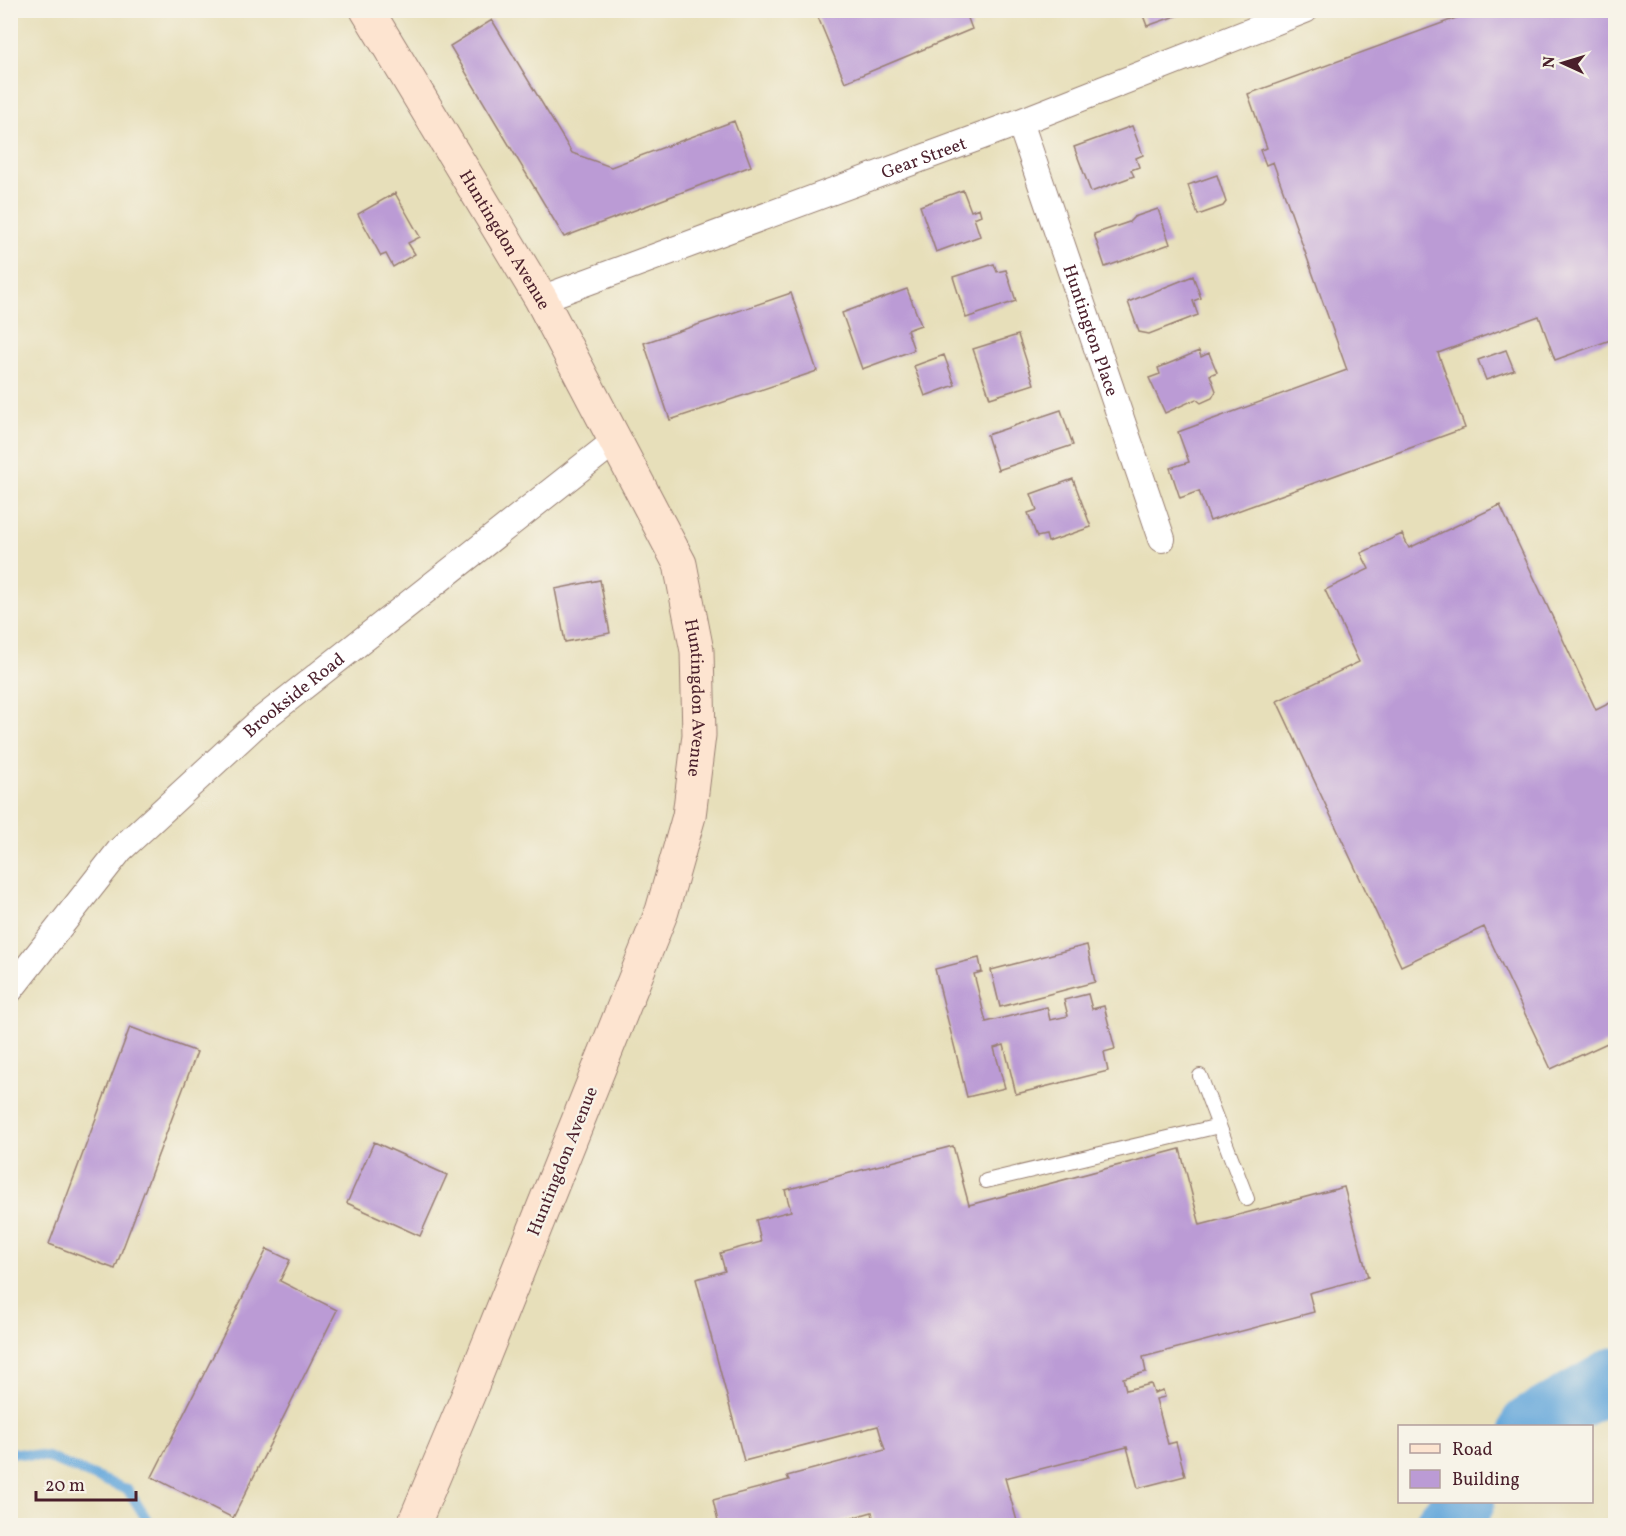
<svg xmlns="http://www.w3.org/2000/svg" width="1626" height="1536" font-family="Vollkorn,serif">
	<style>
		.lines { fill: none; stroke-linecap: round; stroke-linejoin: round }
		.stream { stroke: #67a9db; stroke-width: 10 }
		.river { stroke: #67a9db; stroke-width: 60 }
		.building { fill: #bb9bd5 }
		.lane-casing { stroke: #987f72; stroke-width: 16 }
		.street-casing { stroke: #987f72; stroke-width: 28 }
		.secondary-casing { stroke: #987f72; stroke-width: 35 }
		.lane { stroke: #fff; stroke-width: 14 }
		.street { stroke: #fff; stroke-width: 26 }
		.secondary { stroke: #fde4d0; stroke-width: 33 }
		.labels { text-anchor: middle; stroke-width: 4.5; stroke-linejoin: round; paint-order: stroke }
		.street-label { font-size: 18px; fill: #4a1f2b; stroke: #f7f3e8 }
	</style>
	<rect width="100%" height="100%" fill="#f7f3e8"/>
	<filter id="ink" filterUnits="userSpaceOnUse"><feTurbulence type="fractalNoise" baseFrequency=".0167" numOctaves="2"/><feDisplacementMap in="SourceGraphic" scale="12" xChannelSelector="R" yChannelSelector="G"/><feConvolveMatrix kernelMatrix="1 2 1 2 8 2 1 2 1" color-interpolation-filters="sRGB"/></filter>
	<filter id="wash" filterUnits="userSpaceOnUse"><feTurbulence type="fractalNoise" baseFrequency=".008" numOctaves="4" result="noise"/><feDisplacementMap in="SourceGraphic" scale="24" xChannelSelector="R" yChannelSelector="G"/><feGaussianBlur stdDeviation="1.35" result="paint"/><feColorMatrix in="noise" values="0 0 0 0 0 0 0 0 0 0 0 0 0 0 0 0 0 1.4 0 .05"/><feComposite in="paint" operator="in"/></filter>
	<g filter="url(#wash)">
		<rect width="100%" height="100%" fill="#e7dfba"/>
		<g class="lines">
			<path class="stream" d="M10,1452L47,1457L128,1490L151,1526"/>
			<path class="river" d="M1530,1426L1616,1377
				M1444,1526L1465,1502"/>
		</g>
		<g id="blocks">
			<path class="building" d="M815,10H965L972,29L845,82Z
				M1141,10H1189L1190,11L1147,26Z
				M1478,10H1616V338L1555,360L1539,316L1438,353L1465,428L1210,521L1199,491L1180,498L1170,468L1189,462L1178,432L1347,370L1273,162L1266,165L1260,150L1267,148L1248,94Z
				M492,20L572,153L611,167L734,121L751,166L564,237L450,46Z
				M1132,126L1143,155L1136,158L1139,167L1131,170L1134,176L1091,192L1074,147Z
				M1217,175L1226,202L1223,206L1198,215L1188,185Z
				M963,190L971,211L979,208L981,215L974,218L980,236L936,252L920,206Z
				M395,193L420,237L408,243L415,254L393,267L386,254L381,256L358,214Z
				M1158,209L1170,244L1105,267L1094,234L1129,222L1134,217Z
				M994,264L997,272L1006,270L1016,301L966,318L953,277Z
				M1193,276L1201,298L1193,301L1198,315L1149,334L1139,332L1128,302Z
				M907,289L921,325L907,330L914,350L862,369L842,313Z
				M791,293L817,371L670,420L644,343Z
				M1018,335L1034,384L990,398L973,349Z
				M1506,350L1514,370L1486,380L1478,360Z
				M1199,351L1201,357L1209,353L1217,372L1210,375L1216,391L1212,398L1201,403L1196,399L1165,413L1149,378L1160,374L1158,368Z
				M944,355L955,385L925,396L914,366Z
				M1061,410L1073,445L998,470L987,435Z
				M1073,479L1091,527L1048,542L1046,535L1037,537L1028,513L1037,510L1031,494Z
				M1500,505L1596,710L1616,700V1039L1551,1069L1484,927L1401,966L1277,701L1359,662L1325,590L1369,569L1361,553L1402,534L1409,548Z
				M600,580L610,633L565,642L555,589Z
				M1087,945L1095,982L1000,1007L991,970Z
				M979,958L982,972L974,974L986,1022L1047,1007L1050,1020L1068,1016L1064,1000L1088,994L1092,1009L1104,1006L1115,1049L1104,1052L1108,1071L1016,1094L1004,1045L994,1048L1005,1088L967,1097L935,969Z
				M130,1027L197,1052L115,1269L49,1244Z
				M374,1142L447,1175L420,1236L347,1203Z
				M953,1146L969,1205L1180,1149L1200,1225L1344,1187L1368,1277L1309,1293L1314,1312L1143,1357L1146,1372L1123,1378L1126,1390L1151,1384L1154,1393L1163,1390L1165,1397L1156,1399L1168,1444L1176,1442L1185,1476L1138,1488L1127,1447L1005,1478L1017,1521L999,1526H875L872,1512L823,1526H719L713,1500L789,1480L787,1476L885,1450L878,1426L744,1461L696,1279L725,1271L720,1253L761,1242L756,1220L791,1211L785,1190Z
				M267,1249L290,1260L280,1281L337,1310L233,1518L152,1477Z"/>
		</g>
	</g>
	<g filter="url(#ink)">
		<use href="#blocks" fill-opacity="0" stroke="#987f72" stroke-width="1.5"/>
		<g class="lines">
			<g class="lane-casing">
				<path id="lane" d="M1200,1076L1247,1199
					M986,1181L1219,1126"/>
			</g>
			<g class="street-casing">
				<g id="street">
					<path id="s1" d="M1020,122L1162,539"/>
					<path id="s2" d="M541,299L1020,122L1305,10"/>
					<path id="s3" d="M10,990L120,850L260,721L615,441"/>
				</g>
			</g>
			<g class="secondary-casing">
				<g id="secondary">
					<path id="s4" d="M367,10L541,299L680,564L697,651L699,735L689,816L662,911L469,1393L413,1526"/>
				</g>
			</g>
			<use href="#lane" class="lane"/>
			<use href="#street" class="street"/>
			<use href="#secondary" class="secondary"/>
		</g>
	</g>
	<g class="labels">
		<g class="street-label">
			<text dy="6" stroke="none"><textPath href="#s2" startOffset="408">Gear Street</textPath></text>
			<text dy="6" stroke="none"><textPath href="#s4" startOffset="268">Huntingdon Avenue</textPath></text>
			<text dy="6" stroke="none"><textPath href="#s1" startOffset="220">Huntington Place</textPath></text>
			<text dy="6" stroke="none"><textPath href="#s3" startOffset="411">Brookside Road</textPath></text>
			<text dy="6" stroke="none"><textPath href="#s4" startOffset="772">Huntingdon Avenue</textPath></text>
			<text transform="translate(562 1161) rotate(-68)" y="6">Huntingdon Avenue</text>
		</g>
	</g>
	<rect width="1626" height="1536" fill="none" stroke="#f7f3e8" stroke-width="36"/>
	<rect x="1398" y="1425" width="195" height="78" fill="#f7f3e8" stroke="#b29e9c" stroke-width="1.5"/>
	<rect x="1410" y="1444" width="30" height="9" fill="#fde4d0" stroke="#b29e9c" stroke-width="1.5"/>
	<text x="1452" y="1455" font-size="18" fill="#4a1f2b">Road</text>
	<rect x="1410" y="1470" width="30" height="18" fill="#bb9bd5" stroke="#b29e9c" stroke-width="1.5"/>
	<text x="1452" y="1485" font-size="18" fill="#4a1f2b">Building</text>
	<g transform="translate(1563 63) rotate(274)" stroke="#f7f3e8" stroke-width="4.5" paint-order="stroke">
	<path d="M0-4.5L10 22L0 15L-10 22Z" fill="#4a1f2b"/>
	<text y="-9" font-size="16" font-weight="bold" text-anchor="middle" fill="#4a1f2b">N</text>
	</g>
	<path d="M36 1491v9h100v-9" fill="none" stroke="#4a1f2b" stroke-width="3"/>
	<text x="45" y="1491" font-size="18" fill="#4a1f2b" stroke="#f7f3e8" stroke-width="4.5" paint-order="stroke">20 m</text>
</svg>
